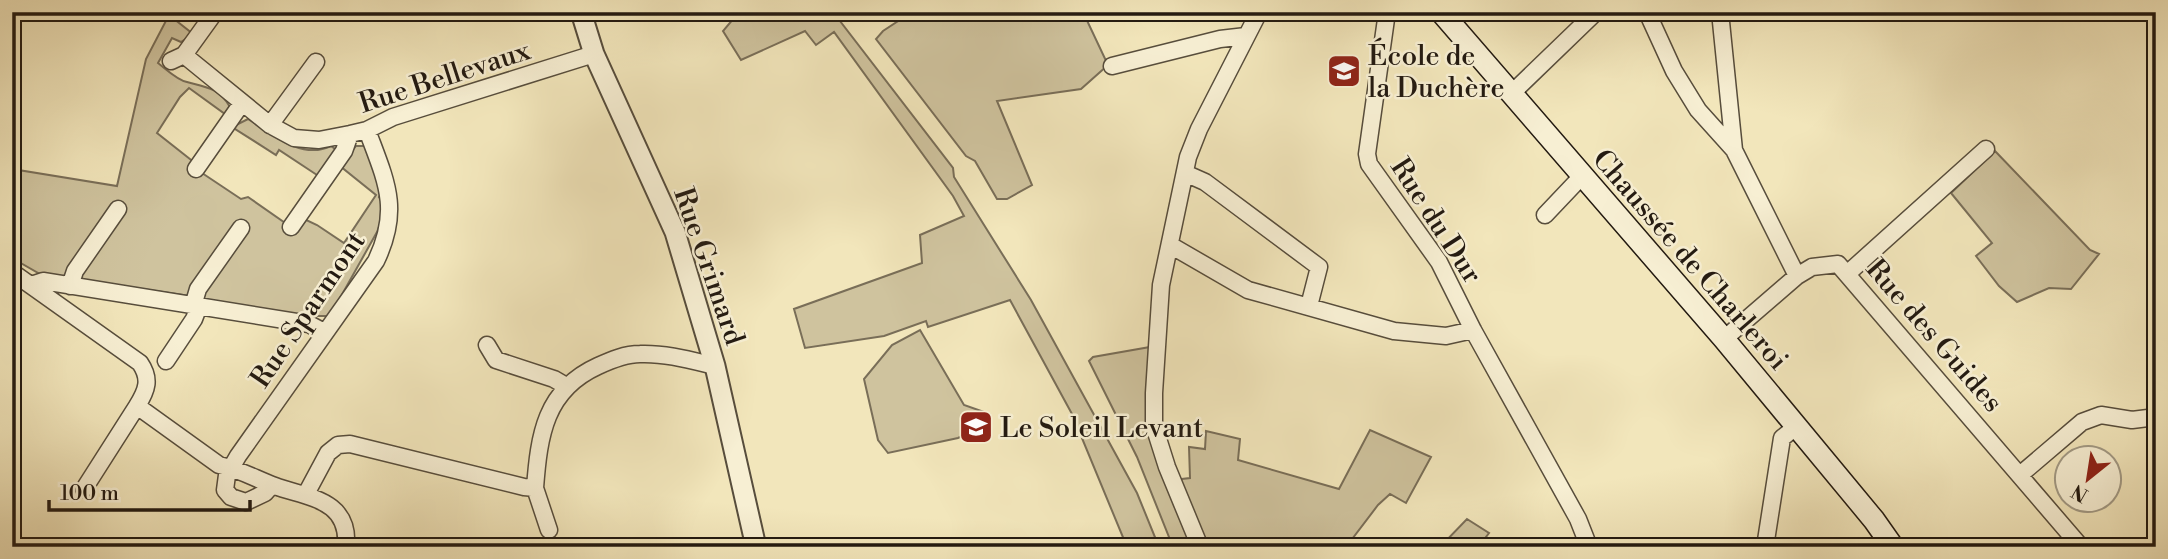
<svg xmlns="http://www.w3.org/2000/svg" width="2168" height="559" font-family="'Libre Bodoni',serif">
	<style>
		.grass { fill: #cfc39e; stroke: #796e58; stroke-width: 2 }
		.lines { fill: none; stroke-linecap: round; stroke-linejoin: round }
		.minor-casing { stroke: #574d3c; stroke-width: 19 }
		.tertiary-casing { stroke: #574d3c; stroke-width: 23 }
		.secondary-casing { stroke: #231a11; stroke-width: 24 }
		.minor { stroke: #f7efd3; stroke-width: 16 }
		.tertiary { stroke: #f7efd3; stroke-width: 19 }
		.secondary { stroke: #f7efd3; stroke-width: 21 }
		.labels { text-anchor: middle; stroke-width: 5; stroke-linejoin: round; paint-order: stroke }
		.poi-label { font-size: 28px; fill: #231a11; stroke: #f7efd3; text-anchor: start }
		.street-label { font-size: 28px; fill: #231a11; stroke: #f7efd3 }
	</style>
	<rect width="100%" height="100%" fill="#f2e6bb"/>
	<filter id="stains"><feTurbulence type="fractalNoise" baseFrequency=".00286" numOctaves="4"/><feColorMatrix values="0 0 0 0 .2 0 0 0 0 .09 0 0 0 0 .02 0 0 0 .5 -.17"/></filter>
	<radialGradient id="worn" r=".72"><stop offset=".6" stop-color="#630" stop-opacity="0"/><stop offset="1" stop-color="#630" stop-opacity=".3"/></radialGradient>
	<path class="grass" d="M739,12H833L953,168L954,177L1031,300L1137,493L1159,547H1127L1072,414L1010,300L928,327L926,321L884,336L805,348L794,309L922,263L920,235L964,216L953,196L834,32L816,45L805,31L741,60L723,31Z
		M912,12H1083L1108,65L1081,89L997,101L1032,185L1007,199H997L975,161L966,156L876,39L883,31Z
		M169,15L193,34L181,42L172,38L158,63C166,69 177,80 187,82C206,87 219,88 230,107L225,114L189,88L180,97L157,133L195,163L196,169L241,199L248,197L291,227L302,218L317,225L344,243L376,195L340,166L356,146H366L382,191L379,197L384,203V214L377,232L330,316H262L190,296L40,274L12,258V169L117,186L146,59Z
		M248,119C273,135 302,160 331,146L339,152L320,177L279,150L276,155L232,127Z
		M1995,151L2090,250L2099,254L2071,289L2049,288L2017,302L1999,286L1976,256L1992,243L1951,193Z
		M920,330L964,405L984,412V425L958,438L888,453L878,440L864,379L892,345Z
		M1150,347L1148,414L1173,480L1190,478L1189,447L1205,449L1206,431L1240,439L1238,460L1339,489L1370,430L1431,457L1406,503L1390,494L1378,505L1346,547H1173L1137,457L1089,361L1093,357Z
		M1467,519L1489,533L1483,541L1488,547H1440Z"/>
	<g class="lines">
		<g class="minor-casing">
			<path id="minor" d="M1387,12L1367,154L1369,164L1439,262L1473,330L1578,519L1589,547
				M1647,12L1674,71L1698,110L1734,150L1797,276L1812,267L1838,264L2081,547
				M1720,12L1734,150
				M184,55L215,12
				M171,61L184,55L270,125L294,138L319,140L350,134L367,130L393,117L594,54
				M1112,66L1220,39L1246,36
				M1511,94L1596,12
				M270,125L316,62
				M196,169L242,103
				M1187,174L1205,182L1319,267L1309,306
				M1545,215L1582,176
				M291,227L344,151L350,134
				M1170,245L1248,290L1394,331L1446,336L1473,330
				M12,272L140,363C151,379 147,390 137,406
				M1847,274L1986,149
				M31,285L43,281L309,324L324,332
				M70,286L75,271L118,209
				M193,306L198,289L241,228
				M1724,339L1797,276
				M487,345L496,360L554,379L566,386
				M166,361L194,319L199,306
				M2021,474L2082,422L2101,415L2132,420L2156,417
				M272,485L265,493L246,502L231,497L225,490L227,475L238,456L376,261C401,209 386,181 367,130
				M535,488L549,530
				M84,489L137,406L219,465C239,469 256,479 275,486C308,498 350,499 346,547
				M306,494L328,453L338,445L350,444L524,487L535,488C539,435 545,390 598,366C611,360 625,354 640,354C665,353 690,360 715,366
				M1200,547L1167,467L1154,426V393L1161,285L1188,157L1199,129L1259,12
				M1765,547L1782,438L1797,426"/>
		</g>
		<g class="tertiary-casing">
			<path id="tertiary" d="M581,12L594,54L675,232L715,366L756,547"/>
		</g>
		<g class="secondary-casing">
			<path id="secondary" d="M1441,12L1724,339L1874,520L1893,547"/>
		</g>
		<use href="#minor" class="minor"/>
		<use href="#tertiary" class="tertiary"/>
		<use href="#secondary" class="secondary"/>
	</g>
	<defs>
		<g id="school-square" transform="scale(1.75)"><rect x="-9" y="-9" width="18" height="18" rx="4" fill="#8f2418" stroke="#f7efd3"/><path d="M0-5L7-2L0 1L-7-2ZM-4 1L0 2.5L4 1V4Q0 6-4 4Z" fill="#fff"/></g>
	</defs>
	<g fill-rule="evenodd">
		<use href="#school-square" x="1344" y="71"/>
		<use href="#school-square" x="976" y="427"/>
	</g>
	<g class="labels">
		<g class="poi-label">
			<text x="1368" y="65">École de<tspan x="1368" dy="32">la Duchère</tspan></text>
			<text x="1000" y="437">Le Soleil Levant</text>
		</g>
		<g class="street-label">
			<text transform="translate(444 76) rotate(-18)" y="10">Rue Bellevaux</text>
			<text transform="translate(1437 220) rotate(57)" y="10">Rue du Dur</text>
			<text transform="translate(1691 259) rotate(49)" y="10">Chaussée de Charleroi</text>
			<text transform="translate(710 266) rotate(71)" y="10">Rue Grimard</text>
			<text transform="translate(307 309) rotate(-56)" y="10">Rue Sparmont</text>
			<text transform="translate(1935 335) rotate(49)" y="10">Rue des Guides</text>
		</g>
	</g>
	<rect width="2168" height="559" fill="none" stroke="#f2e6bb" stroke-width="42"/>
	<rect x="14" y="14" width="2140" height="531" fill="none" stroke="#231a11" stroke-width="3.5"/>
	<rect x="21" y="21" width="2126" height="517" fill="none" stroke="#231a11" stroke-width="2"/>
	<g transform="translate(2088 479) rotate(210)"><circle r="33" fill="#f7efd3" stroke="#a29a85" stroke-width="2"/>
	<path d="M0-5L12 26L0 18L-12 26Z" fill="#8f2418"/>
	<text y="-10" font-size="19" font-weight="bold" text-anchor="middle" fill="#231a11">N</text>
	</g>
	<path d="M49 500v10h201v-10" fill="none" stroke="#231a11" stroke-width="3.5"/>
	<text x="60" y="500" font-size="21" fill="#231a11" stroke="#f7efd3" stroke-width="5" paint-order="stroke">100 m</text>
	<rect width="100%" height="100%" filter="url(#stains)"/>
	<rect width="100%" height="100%" fill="url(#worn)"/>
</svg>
